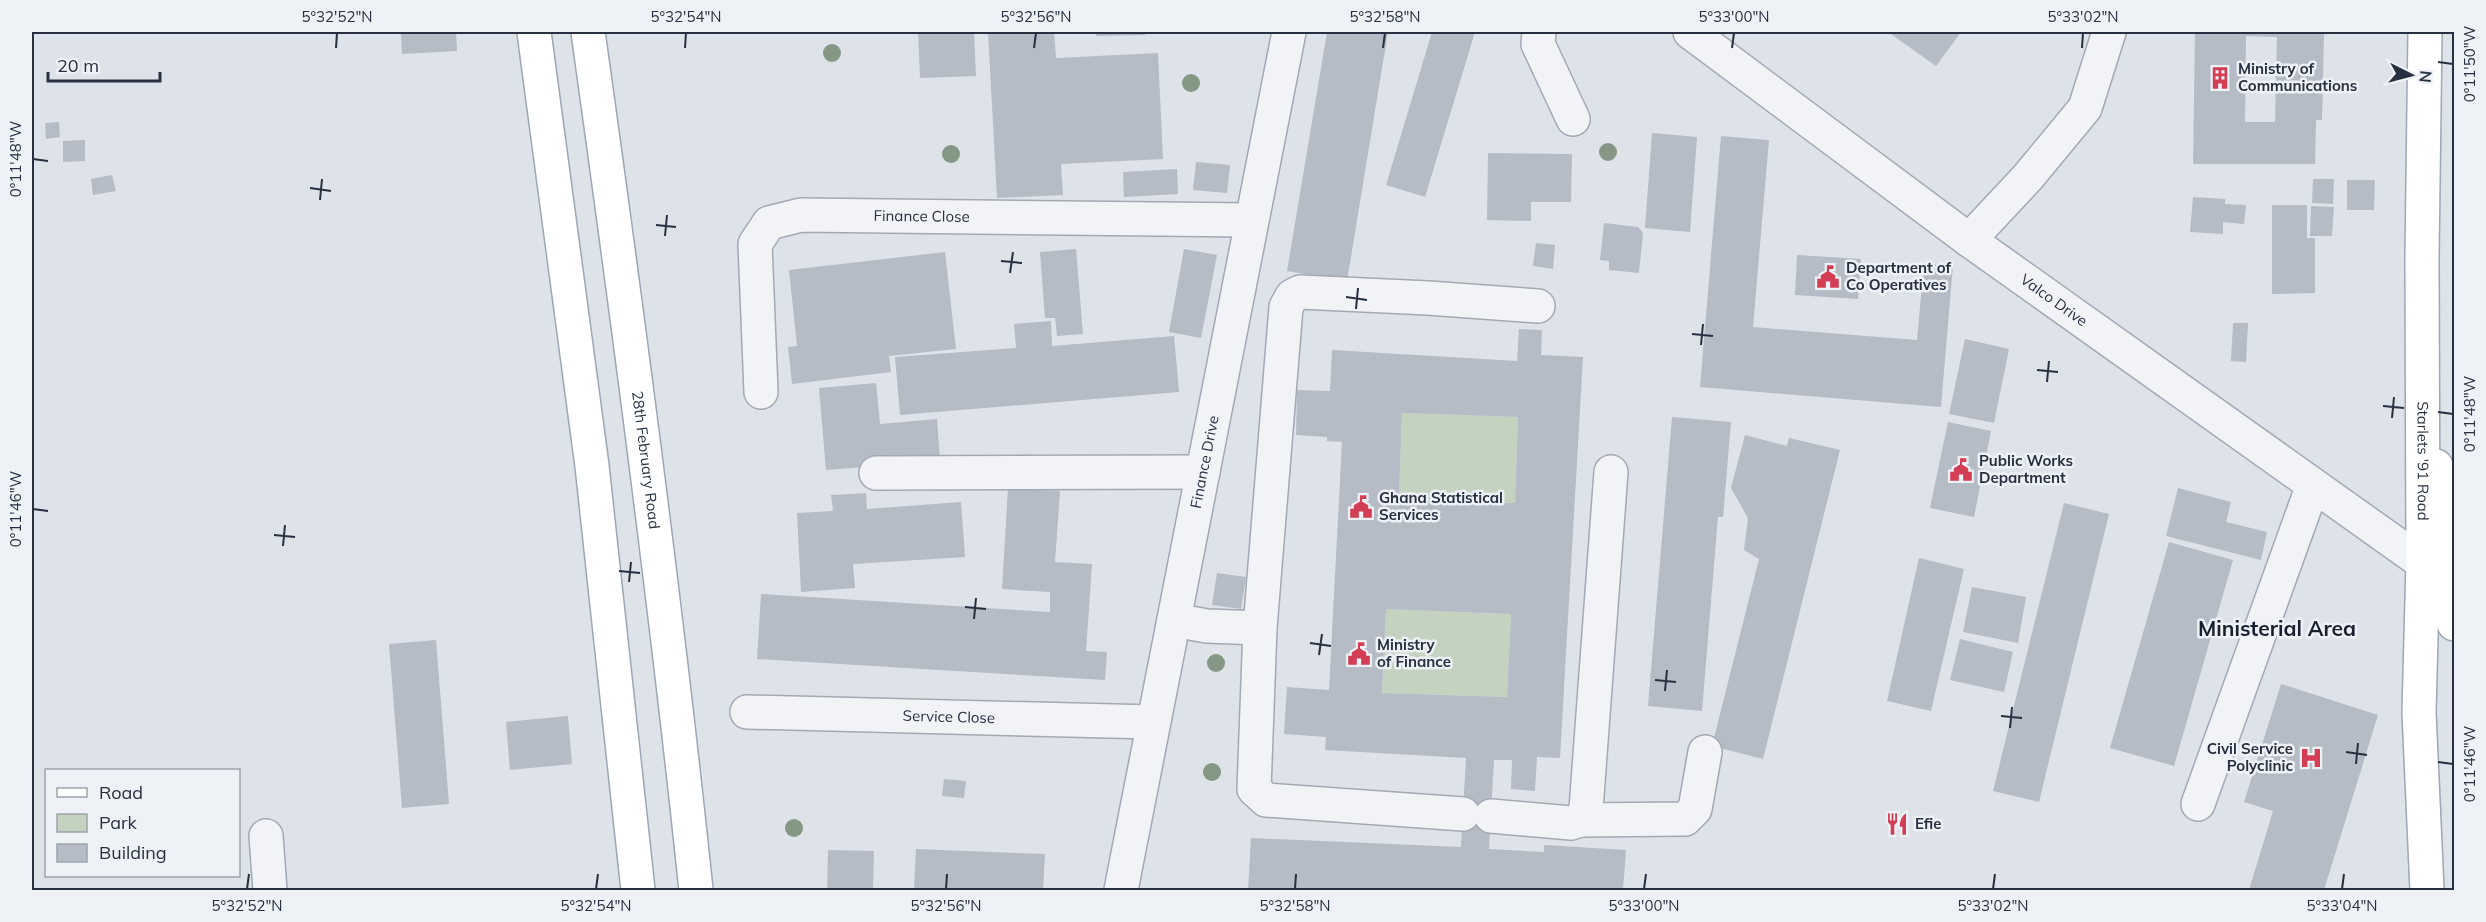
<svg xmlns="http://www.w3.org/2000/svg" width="2486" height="922" font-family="Mulish,sans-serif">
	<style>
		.green { fill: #c4d3bf }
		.building { fill: #b5bcc6; fill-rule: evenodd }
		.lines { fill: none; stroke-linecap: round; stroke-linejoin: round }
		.minor-casing { stroke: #a3a9b3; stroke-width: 36 }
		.major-casing { stroke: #9da7b5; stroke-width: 36 }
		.minor { stroke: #f1f3f7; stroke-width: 33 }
		.major { stroke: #fff; stroke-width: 33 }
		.tree { fill: #849885 }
		.ticks { fill: none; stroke: #273040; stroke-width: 2 }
		.labels { text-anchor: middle; stroke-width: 5; stroke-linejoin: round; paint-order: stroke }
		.poi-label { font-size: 15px; font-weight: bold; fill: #273040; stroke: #eef1f6; text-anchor: start }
		.street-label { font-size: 15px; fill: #273040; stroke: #eef1f6 }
		.district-label { font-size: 21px; font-weight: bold; fill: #192131; stroke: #eef1f6 }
		.neatline { fill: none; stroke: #273040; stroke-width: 2 }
		.ticks-label { font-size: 15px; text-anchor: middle; fill: #273040 }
	</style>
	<rect width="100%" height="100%" fill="#dee2e9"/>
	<path class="green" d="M1402,413L1518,417L1515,503L1399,499Z
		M1386,609L1511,614L1507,697L1382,693Z"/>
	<path class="building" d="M401,32H456L457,51L402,54Z
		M918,32H974L976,76L920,78Z
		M988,32H1054L1056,58L1158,53L1163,159L1061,164L1063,195L997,198Z
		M1096,32H1145V35L1096,36Z
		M1327,32H1388L1347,281L1287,271Z
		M1432,32H1475L1425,197L1386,185Z
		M1888,32H1961L1936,66Z
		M2195,32H2324L2322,120H2316L2315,164H2193ZM2246,36L2277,37L2275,122H2245Z
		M59,122L60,137L46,139L45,123Z
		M1652,133L1697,137L1690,232L1645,228Z
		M1721,136L1769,140L1753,327L1917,340L1924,263L1953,265L1941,407L1700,387Z
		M85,140V161L63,162V141Z
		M1488,153L1572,154L1571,202H1531V221L1487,220Z
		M1196,162L1230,165L1227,193L1193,190Z
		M1177,169L1178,194L1124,197L1123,172Z
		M112,175L116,191L93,195L91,179Z
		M2313,179H2334L2333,204L2312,203Z
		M2347,180H2375L2374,210H2347Z
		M2193,197L2225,199V204L2246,205L2244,224L2223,222V234L2190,232Z
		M2272,205H2307V238H2315V293L2272,294Z
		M2311,206L2334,207L2332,236H2310Z
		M1604,223L1638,227L1643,233L1639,273L1609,270V261L1600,260Z
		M1536,243L1555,245L1553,269L1533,266Z
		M1076,249L1083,334L1057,336L1055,318H1045L1040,252Z
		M1184,249L1217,255L1201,338L1169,332Z
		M945,252L956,349L889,356L891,372L792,384L788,347L797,346L789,270Z
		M1797,255L1861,259L1858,299L1795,295Z
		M1051,321L1052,346L1174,336L1179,392L900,415L895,357L1016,348L1014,324Z
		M2233,323H2248L2246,362L2231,361Z
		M1519,329L1542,330L1541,355L1583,357L1560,758L1537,757L1535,791L1511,789L1512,760H1494L1489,849L1544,852V845L1626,850L1623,890H1248L1251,838L1461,847L1466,758L1325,750L1326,737L1284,734L1287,687L1329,690L1342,442L1327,441V437L1296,435L1297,390L1330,391L1332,350L1517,361ZM1402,413L1518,417L1515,503L1399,499ZM1386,609L1511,614L1507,697L1382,693Z
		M1965,339L2009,349L1994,423L1949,414Z
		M876,383L880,424L937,419L940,461L826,470L819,388Z
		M1672,417L1731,422L1723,517H1718L1702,711L1648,706Z
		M1948,422L1991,431L1974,517L1930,508Z
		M1745,435L1787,446L1789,438L1840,450L1763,759L1712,746L1759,559L1744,550L1748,518L1731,488Z
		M1008,488L1060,491L1055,562L1092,564L1086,651L1107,652L1105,680L757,659L761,594L1050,612V592L1002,589Z
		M2178,488L2231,502L2226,522L2267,532L2261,560L2166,536Z
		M866,493L867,509L961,502L965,557L853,564L855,588L801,592L797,513L833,511L831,495Z
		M2064,503L2109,514L2039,802L1993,791Z
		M2169,542L2233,560L2174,766L2110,748Z
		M1919,558L1964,569L1931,711L1887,701Z
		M1217,573L1246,577L1241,609L1212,605Z
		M1972,587L2026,597L2018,643L1963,632Z
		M1960,639L2013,652L2004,692L1950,680Z
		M436,640L449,804L402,808L389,644Z
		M2281,684L2378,715L2324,890H2249L2273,811L2244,802Z
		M568,716L572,764L510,770L506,722Z
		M944,779L966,781L964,798L942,796Z
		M916,849L1045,854L1043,890H914Z
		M828,850L874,851L873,890H827Z"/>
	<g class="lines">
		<g class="minor-casing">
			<g id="minor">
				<path d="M1539,32L1538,44L1573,119"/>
				<path id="s1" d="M1690,32L1969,240L2423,563"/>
				<path d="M1969,240L2028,177L2085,108L2109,32"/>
				<path id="s2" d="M761,392L755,244L769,223L801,215L1250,220"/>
				<path d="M876,473L1203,472"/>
				<path d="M1174,620L1207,626L1260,628L1286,307L1292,296L1300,292L1428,298L1538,306"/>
				<path d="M1260,628L1254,789L1266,800L1463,814"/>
				<path id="s3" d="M747,712L1153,722"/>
				<path d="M2198,804L2313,485"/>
				<path d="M1491,816L1571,823L1580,820L1586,809L1611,472"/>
				<path d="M1580,820L1685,819L1695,809L1705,752"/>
				<path d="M266,836L270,890"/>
				<path id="s4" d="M1121,890L1289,32"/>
			</g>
		</g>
		<g class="major-casing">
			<g id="major">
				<path d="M534,32L592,466L638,890"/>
				<path id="s5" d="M588,32C628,317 666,603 696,890"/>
				<path id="s6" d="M2425,32L2422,257L2423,563L2419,712L2427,890"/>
				<path d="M2436,466L2444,489L2450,609L2454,624"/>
			</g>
		</g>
		<use href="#minor" class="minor"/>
		<use href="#major" class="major"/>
	</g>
	<g class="tree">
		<circle cx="832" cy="53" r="9"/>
		<circle cx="1191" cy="83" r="9"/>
		<circle cx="1608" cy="152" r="9"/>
		<circle cx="951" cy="154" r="9"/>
		<circle cx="1216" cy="663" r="9"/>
		<circle cx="1212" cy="772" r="9"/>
		<circle cx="794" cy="828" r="9"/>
	</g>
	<path class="ticks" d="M336,48L337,33M685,48L686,33M1034,48L1036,33M1383,48L1385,33M1732,48L1734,33M2082,48L2083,33M2438,62L2453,64M33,159L48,161M310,188L331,191M320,200L322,179M656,225L676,227M665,236L667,215M1001,261L1022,263M1010,273L1013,252M1346,297L1367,300M1356,309L1358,288M1692,334L1713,336M1701,345L1703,324M2037,370L2058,372M2047,382L2049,361M2383,406L2404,408M2438,412L2453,414M2392,418L2394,397M33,509L48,511M274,535L295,537M283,546L285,525M619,571L640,573M629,582L631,562M965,607L986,609M974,619L976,598M1310,643L1331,646M1319,655L1322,634M1655,680L1676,682M1665,691L1667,670M2001,716L2022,718M2010,728L2012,707M2346,752L2367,755M2438,762L2453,764M2356,764L2358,743M247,889L249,874M596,889L598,874M946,889L947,874M1295,889L1296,874M1644,889L1646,874M1993,889L1995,874M2342,889L2344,874"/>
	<defs>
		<g id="building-bare" transform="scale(1.8)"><path d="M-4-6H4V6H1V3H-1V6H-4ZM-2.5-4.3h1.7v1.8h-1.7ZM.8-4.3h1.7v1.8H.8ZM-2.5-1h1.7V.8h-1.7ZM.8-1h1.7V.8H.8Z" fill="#d33e55" stroke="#eef1f6" stroke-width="2.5" paint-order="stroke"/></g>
		<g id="civic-bare" transform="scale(1.8)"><path d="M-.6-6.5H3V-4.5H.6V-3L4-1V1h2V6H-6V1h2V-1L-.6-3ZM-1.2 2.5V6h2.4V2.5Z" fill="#d33e55" stroke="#eef1f6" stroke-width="2.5" paint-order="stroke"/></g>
		<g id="hospital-bare" transform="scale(1.8)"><path d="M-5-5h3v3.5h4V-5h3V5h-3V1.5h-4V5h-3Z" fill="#d33e55" stroke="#eef1f6" stroke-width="2.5" paint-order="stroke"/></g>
		<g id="restaurant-bare" transform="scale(1.8)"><path d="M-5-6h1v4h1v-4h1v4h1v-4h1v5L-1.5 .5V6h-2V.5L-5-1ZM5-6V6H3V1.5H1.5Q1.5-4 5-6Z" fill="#d33e55" stroke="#eef1f6" stroke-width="2.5" paint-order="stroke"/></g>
	</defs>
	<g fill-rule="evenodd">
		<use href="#building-bare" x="2220" y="78"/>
		<use href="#civic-bare" x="1828" y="277"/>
		<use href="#civic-bare" x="1961" y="470"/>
		<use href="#civic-bare" x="1361" y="507"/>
		<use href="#civic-bare" x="1359" y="654"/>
		<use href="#hospital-bare" x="2311" y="758"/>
		<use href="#restaurant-bare" x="1897" y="824"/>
	</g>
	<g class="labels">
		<g class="poi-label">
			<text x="2238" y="74">Ministry of<tspan x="2238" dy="17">Communications</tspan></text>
			<text x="1846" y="273">Department of<tspan x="1846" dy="17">Co Operatives</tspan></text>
			<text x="1979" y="466">Public Works<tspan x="1979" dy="17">Department</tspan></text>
			<text x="1379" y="503">Ghana Statistical<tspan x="1379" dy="17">Services</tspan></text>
			<text x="1377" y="650">Ministry<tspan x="1377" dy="17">of Finance</tspan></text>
			<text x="2293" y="754" text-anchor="end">Civil Service<tspan x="2293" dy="17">Polyclinic</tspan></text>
			<text x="1915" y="829">Efie</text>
		</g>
		<g class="street-label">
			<text dy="5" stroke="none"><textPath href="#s2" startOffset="327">Finance Close</textPath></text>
			<text dy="5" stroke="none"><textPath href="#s1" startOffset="452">Valco Drive</textPath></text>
			<text dy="5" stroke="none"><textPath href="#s5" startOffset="432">28th February Road</textPath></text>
			<text dy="5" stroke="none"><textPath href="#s4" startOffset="436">Finance Drive</textPath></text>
			<text dy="5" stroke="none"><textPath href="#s6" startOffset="429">Starlets '91 Road</textPath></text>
			<text dy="5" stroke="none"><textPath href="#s3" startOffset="202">Service Close</textPath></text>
		</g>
		<g class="district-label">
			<text x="2277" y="636">Ministerial Area</text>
		</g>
	</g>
	<rect width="2486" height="922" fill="none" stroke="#eef1f6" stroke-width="66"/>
	<rect x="45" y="769" width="195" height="108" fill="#eef1f6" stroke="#9ea4ad" stroke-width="1.5"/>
	<rect x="57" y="788" width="30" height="9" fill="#ffffff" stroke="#9ea4ad" stroke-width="1.5"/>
	<text x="99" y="799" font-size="18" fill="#273040">Road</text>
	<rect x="57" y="814" width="30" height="18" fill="#c4d3bf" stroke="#9ea4ad" stroke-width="1.5"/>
	<text x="99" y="829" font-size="18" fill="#273040">Park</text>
	<rect x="57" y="844" width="30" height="18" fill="#b5bcc6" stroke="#9ea4ad" stroke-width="1.5"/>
	<text x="99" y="859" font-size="18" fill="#273040">Building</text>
	<g transform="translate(2411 75) rotate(96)" stroke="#eef1f6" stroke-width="4.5" paint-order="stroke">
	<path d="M0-4.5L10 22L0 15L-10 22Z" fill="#273040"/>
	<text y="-9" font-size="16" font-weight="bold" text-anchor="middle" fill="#273040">N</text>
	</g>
	<path d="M48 72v9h112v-9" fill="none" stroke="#273040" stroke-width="3"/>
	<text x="57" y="72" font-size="18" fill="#273040" stroke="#eef1f6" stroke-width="4.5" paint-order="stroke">20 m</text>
	<rect x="33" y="33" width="2420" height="856" class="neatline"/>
	<g class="ticks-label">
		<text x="337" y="22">5°32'52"N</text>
		<text x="686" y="22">5°32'54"N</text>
		<text x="1036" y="22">5°32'56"N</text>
		<text x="1385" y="22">5°32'58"N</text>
		<text x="1734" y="22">5°33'00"N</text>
		<text x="2083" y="22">5°33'02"N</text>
		<text transform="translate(2470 64) rotate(-90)" y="5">0°11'50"W</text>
		<text transform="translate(16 159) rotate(-90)" y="5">0°11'48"W</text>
		<text transform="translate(2470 414) rotate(-90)" y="5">0°11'48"W</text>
		<text transform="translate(16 509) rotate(-90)" y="5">0°11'46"W</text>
		<text transform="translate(2470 764) rotate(-90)" y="5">0°11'46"W</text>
		<text x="247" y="911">5°32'52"N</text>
		<text x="596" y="911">5°32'54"N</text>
		<text x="946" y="911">5°32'56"N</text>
		<text x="1295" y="911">5°32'58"N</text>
		<text x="1644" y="911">5°33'00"N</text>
		<text x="1993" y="911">5°33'02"N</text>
		<text x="2342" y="911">5°33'04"N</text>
	</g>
</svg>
